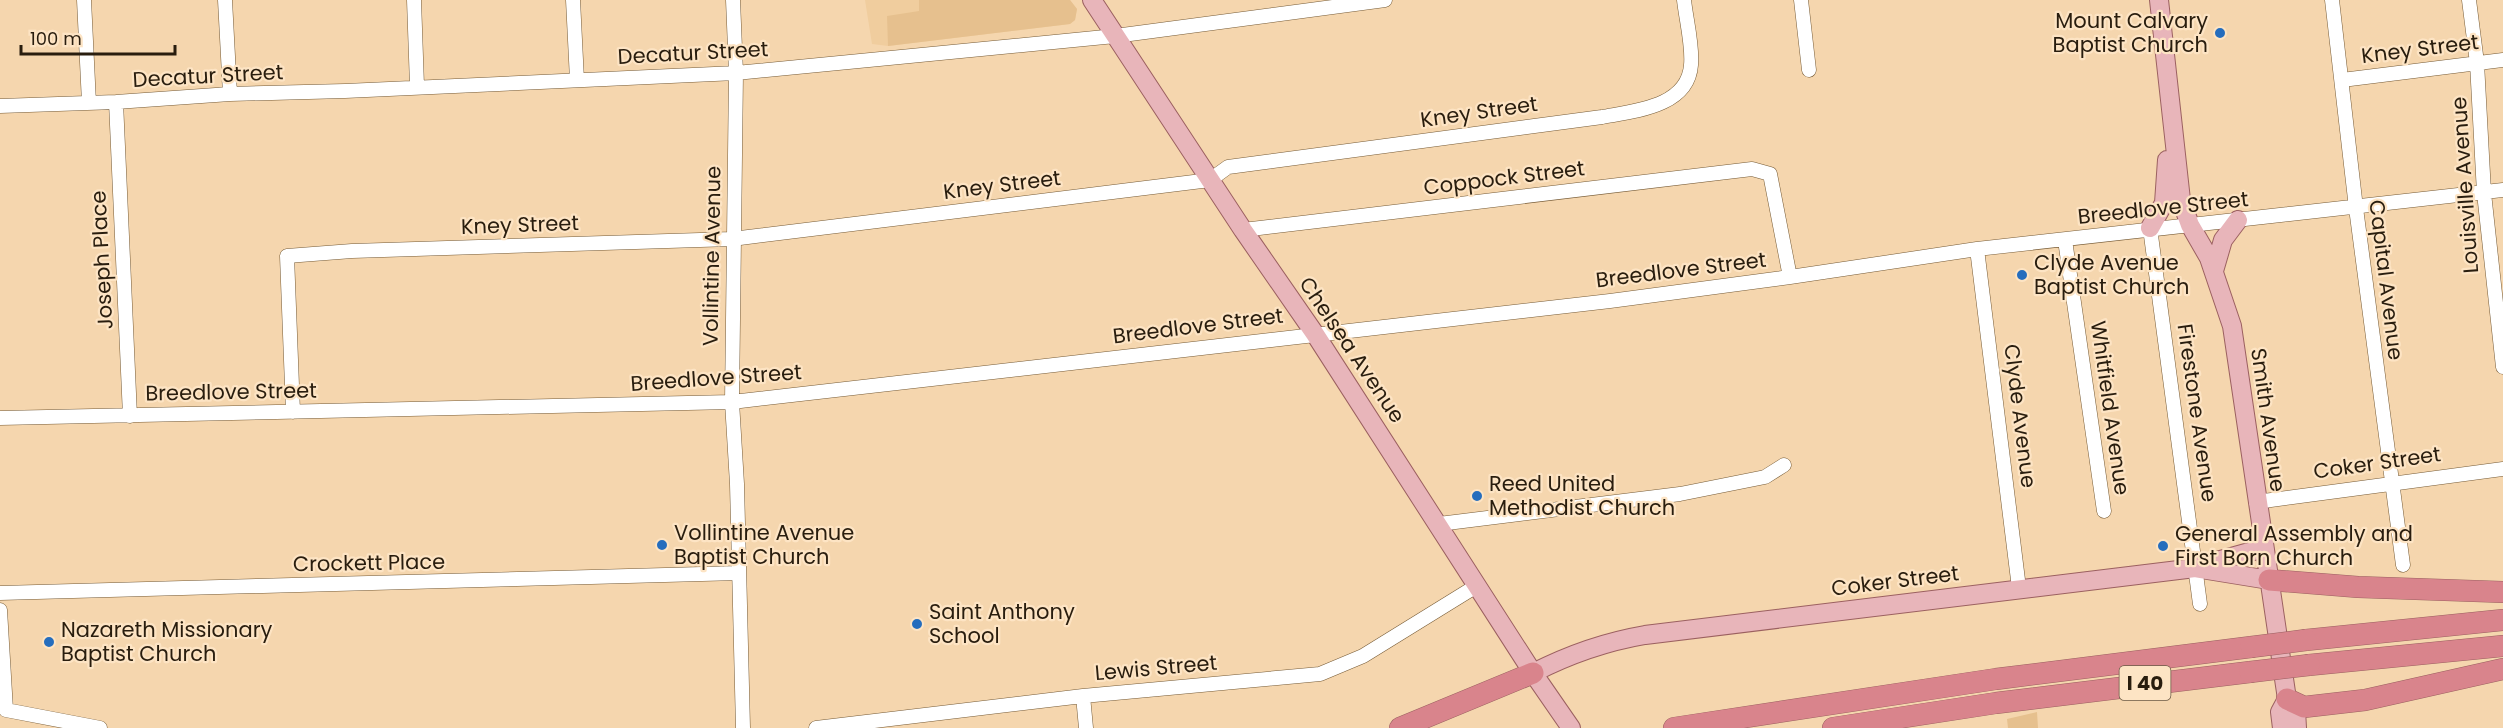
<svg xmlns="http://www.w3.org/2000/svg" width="2503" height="728" font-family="Poppins,sans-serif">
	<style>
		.built { fill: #f0cd9e }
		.green { fill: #e6c08e }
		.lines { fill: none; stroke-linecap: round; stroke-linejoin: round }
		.minor-casing { stroke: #765b36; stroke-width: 15 }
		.major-casing { stroke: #9b6060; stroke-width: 20 }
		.highway-casing { stroke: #9b6060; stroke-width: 22 }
		.minor { stroke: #fff; stroke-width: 14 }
		.major { stroke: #e8b5ba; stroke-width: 18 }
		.highway { stroke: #d9848c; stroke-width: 21 }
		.highway-bridge-casing { stroke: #9b6060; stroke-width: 22; stroke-linecap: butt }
		.highway-bridge { stroke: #d9848c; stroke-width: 21 }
		.poi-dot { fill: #256dbd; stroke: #fde4c4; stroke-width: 2 }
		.labels { text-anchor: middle; stroke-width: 4.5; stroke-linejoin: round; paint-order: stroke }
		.shield { fill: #fde4c4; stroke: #695945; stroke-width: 1.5 }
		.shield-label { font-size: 20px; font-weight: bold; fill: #291d0e }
		.poi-label { font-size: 21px; fill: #291d0e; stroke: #fde4c4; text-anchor: start }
		.street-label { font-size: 21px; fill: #291d0e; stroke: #fde4c4 }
	</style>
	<rect width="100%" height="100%" fill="#f5d6ae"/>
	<path class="built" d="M865,0H1070L1077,9L1075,20L1070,24L888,46L872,44Z"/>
	<path class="green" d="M919,0H1070L1077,9L1075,20L1070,24L888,46L887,16L919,11Z
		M2037,712L2038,728H2008L2007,719Z"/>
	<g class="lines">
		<g class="minor-casing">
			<path id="minor" d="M84,0L89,103
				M225,0L230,94
				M414,0L417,86
				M573,0L577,80
				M733,0L736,73L732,402L737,484L743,728
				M1801,0L1809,70
				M2332,0L2356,208L2403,565
				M2469,0L2477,63L2484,193L2503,367
				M2342,80L2503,60
				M116,102L130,416
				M0,106L116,102L230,94L345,91L736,73L1115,36L1385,0
				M2150,228L2200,604
				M1243,230L1752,169L1770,174L1790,277
				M2065,240L2104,511
				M1977,249L2019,588
				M293,412L287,256L352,251L732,239L1210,180L1228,167L1602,117C1634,111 1688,107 1691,65C1693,46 1686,19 1684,0
				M0,418L732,402L1610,301L1790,277L1977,249L2503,190
				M2256,502L2503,469
				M1439,524L1680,494L1765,477L1784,465
				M0,593L739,573
				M0,610L6,710L100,728
				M1083,696L1086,728
				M816,728L1083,696L1320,674L1363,656L1478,585"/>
		</g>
		<g class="major-casing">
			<path id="major" d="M1092,0L1243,230L1315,334L1533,673L1571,728
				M2159,0L2181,200L2190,225L2209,258L2232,326L2287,699L2296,710L2297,728
				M2150,228L2164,203L2167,160
				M2214,271L2223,240L2238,220
				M2199,566L2264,548
				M1533,673C1570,654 1604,642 1645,635L2195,568L2269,580
				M2282,728L2280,712L2287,699"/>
		</g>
		<g class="highway-casing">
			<path id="highway" d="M2269,580L2358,587L2503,592
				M2306,640L2503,620
				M2309,665L2503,646
				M2287,699L2304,707L2365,700L2503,669
				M1400,728L1533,673
				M1674,728L1996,679L2251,647
				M1833,728L1996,703L2250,672"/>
		</g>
		<use href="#minor" class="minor"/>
		<use href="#major" class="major"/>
		<use href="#highway" class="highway"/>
		<g class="highway-bridge-casing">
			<path id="highway-bridge" d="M2251,647L2306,640
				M2250,672L2309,665"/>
		</g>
		<use href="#highway-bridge" class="highway-bridge"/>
	</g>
	<g class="poi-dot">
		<circle cx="2220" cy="33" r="6"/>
		<circle cx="2022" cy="275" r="6"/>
		<circle cx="1477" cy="496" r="6"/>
		<circle cx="662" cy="545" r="6"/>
		<circle cx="2163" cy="546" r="6"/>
		<circle cx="917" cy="624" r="6"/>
		<circle cx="49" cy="642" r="6"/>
	</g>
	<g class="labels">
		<rect class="shield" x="2119.5" y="666" width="51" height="34" rx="4.5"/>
		<g class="shield-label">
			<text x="2145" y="690">I 40</text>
		</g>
		<g class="poi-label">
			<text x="2208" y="28" text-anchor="end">Mount Calvary<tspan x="2208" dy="24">Baptist Church</tspan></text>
			<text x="2034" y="270">Clyde Avenue<tspan x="2034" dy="24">Baptist Church</tspan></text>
			<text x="1489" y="491">Reed United<tspan x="1489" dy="24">Methodist Church</tspan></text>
			<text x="674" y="540">Vollintine Avenue<tspan x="674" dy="24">Baptist Church</tspan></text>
			<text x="2175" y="541">General Assembly and<tspan x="2175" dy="24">First Born Church</tspan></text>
			<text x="929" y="619">Saint Anthony<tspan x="929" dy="24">School</tspan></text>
			<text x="61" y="637">Nazareth Missionary<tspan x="61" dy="24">Baptist Church</tspan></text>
		</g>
		<g class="street-label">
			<text transform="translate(2420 49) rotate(-7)" y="7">Kney Street</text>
			<text transform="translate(693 53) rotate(-3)" y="7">Decatur Street</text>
			<text transform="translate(208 76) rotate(-3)" y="7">Decatur Street</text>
			<text transform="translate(1479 112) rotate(-8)" y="7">Kney Street</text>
			<text transform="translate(1504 178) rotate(-7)" y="7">Coppock Street</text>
			<text transform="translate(1002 185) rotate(-7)" y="7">Kney Street</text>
			<text transform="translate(2465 185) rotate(-94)" y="7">Louisville Avenue</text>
			<text transform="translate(2163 208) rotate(-6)" y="7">Breedlove Street</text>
			<text transform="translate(520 225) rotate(-2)" y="7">Kney Street</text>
			<text transform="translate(712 256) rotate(-89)" y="7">Vollintine Avenue</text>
			<text transform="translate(102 260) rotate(-93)" y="7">Joseph Place</text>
			<text transform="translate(1681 270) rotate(-7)" y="7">Breedlove Street</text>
			<text transform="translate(2386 280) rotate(83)" y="7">Capital Avenue</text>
			<text transform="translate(1198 326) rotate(-7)" y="7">Breedlove Street</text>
			<text transform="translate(1352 350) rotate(56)" y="7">Chelsea Avenue</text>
			<text transform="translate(716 378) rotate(-4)" y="7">Breedlove Street</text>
			<text transform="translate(231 392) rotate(-1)" y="7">Breedlove Street</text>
			<text transform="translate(2110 408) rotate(82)" y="7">Whitfield Avenue</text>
			<text transform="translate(2197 413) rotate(82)" y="7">Firestone Avenue</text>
			<text transform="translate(2020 416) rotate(83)" y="7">Clyde Avenue</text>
			<text transform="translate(2268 420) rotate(82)" y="7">Smith Avenue</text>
			<text transform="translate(2377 463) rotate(-8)" y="7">Coker Street</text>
			<text transform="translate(369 563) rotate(-1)" y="7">Crockett Place</text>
			<text transform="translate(1895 581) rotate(-7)" y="7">Coker Street</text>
			<text transform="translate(1156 668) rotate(-5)" y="7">Lewis Street</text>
		</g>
	</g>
	<path d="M21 45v9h154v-9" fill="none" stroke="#291d0e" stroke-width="3"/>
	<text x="30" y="45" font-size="18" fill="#291d0e" stroke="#fde4c4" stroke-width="4.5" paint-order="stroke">100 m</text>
</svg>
